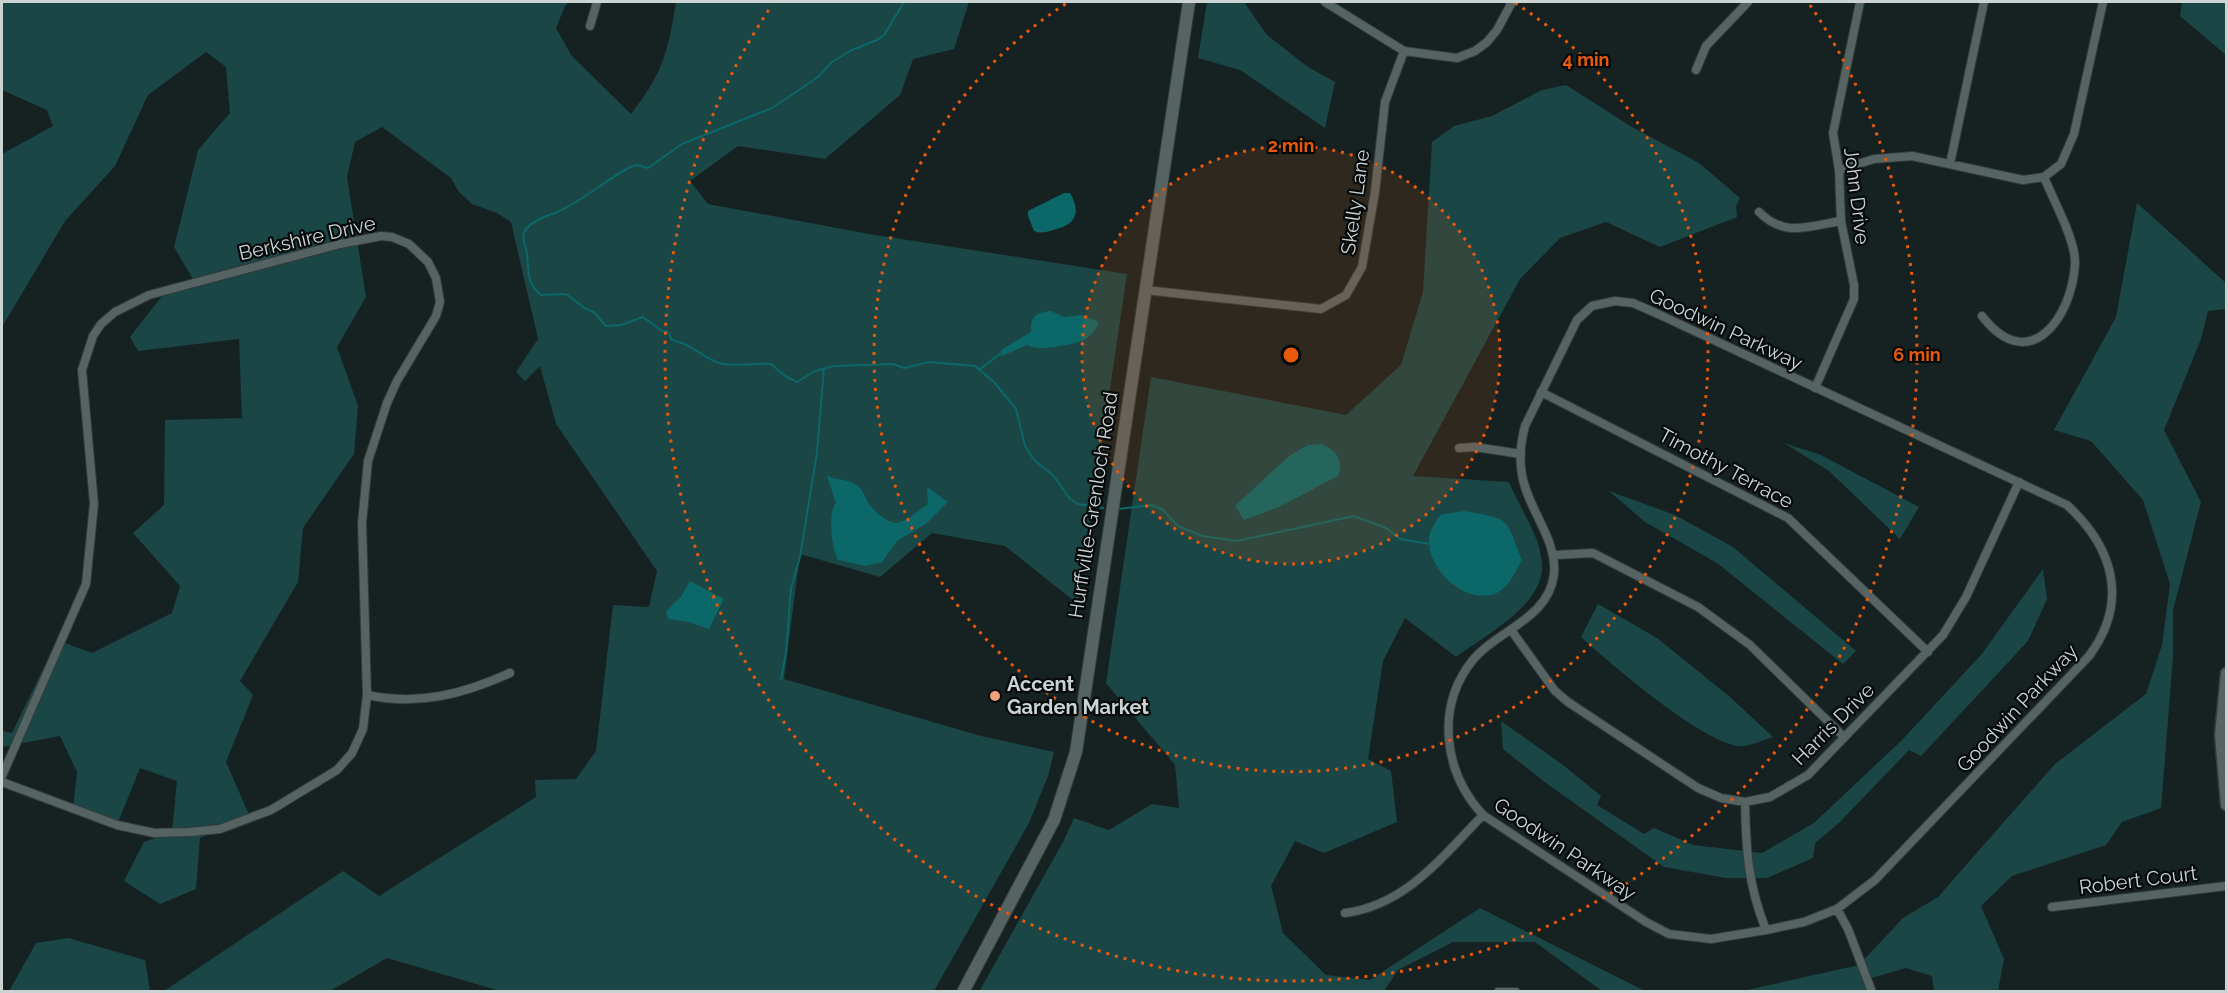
<svg xmlns="http://www.w3.org/2000/svg" width="2228" height="993" font-family="Raleway,sans-serif">
	<style>
		.green { fill: #1a4646 }
		.water { fill: #0c6768 }
		.lines { fill: none; stroke-linecap: round; stroke-linejoin: round }
		.stream { stroke: #0c6768; stroke-width: 2 }
		.minor-casing { stroke: #333b3b; stroke-width: 10 }
		.tertiary-casing { stroke: #333b3b; stroke-width: 13 }
		.secondary-casing { stroke: #333b3b; stroke-width: 14 }
		.minor { stroke: #566363; stroke-width: 8 }
		.tertiary { stroke: #566363; stroke-width: 10 }
		.secondary { stroke: #566363; stroke-width: 12 }
		.ring { fill: none; stroke: #e8590c; stroke-width: 3; stroke-dasharray: 3 6 }
		.poi-dot { fill: #f1a17c; stroke: #060a0a; stroke-width: 2 }
		.labels { text-anchor: middle; stroke-width: 4.5; stroke-linejoin: round; paint-order: stroke }
		.street-label { font-size: 20px; fill: #ccd3d3; stroke: #060a0a }
		.poi-label { font-size: 20px; font-weight: bold; fill: #ccd3d3; stroke: #060a0a; text-anchor: start }
		.centre { fill: #e8590c; stroke: #060a0a; stroke-width: 3 }
		.ring-label { font-size: 18px; text-anchor: middle; font-weight: bold; fill: #e8590c; stroke: #060a0a; stroke-width: 4.5; stroke-linejoin: round; paint-order: stroke }
	</style>
	<rect width="100%" height="100%" fill="#162221"/>
	<path class="green" d="M2,2H569L565,6L556,28L571,55L631,114C663,73 668,52 676,2H969L954,49L913,59L900,95L825,159L738,146L690,181L708,204L869,234L1127,274L1078,604L1005,546L932,533L880,577L800,554L784,679L981,736L1054,752L1048,776L1029,823L934,991H500L387,958L330,991H164L343,871L379,896L536,797L535,780L576,779L596,751L613,605L649,607L657,571L556,424L540,366L525,381L516,372L538,339L511,222L497,213L472,204L459,192L451,178L382,127L355,142L347,177L366,297L337,347L358,406L354,454L303,528L298,582L240,681L253,695L226,762L250,817L200,838L196,889L160,904L124,881L144,842L172,832L177,781L140,768L117,825L73,809L77,772L60,736L2,747V731L12,733L57,640L92,653L172,613L180,586L133,533L164,505L165,420L242,418L239,339L138,351L130,337L169,287L194,281L174,247L198,150L230,113L226,67L206,52L148,95L115,166L65,221L2,327V154L53,126L47,110L2,90Z
		M1207,2H1244L1267,35L1308,67L1335,82L1325,128L1240,70L1198,58Z
		M2182,2H2226V55L2180,16Z
		M1566,85L1632,127L1699,163L1740,198L1736,206L1737,217L1660,247L1606,222L1560,238L1520,279L1413,476L1509,482C1519,507 1540,535 1542,563C1546,604 1485,635 1456,657L1405,618L1383,661L1368,759L1391,771L1397,822L1324,853L1295,841L1271,886L1283,933L1326,975L1370,980L1480,908L1645,991H1602L1535,942H1453L1398,970L1384,991L979,992L1064,840L1074,818L1109,830L1152,804L1179,808L1175,765L1106,683L1151,377L1346,415L1401,365L1423,292L1432,142L1454,126L1492,116L1542,90Z
		M2137,203L2226,283V309L2208,311L2201,339L2164,430L2201,502L2173,610V657L2161,808L2122,822L2106,845L2012,876L1981,906L2004,959L1998,991H1934L1932,976L1906,968L1868,979L1871,991L1738,992L1859,965L1903,918L1938,897L2055,764L2146,694L2162,645L2170,584L2143,500L2091,441L2054,430L2116,317Z
		M1784,443L1821,455L1919,507L1900,539L1829,471Z
		M1609,491L1675,515L1733,547L1856,651L1843,664L1717,563L1645,522Z
		M2043,569L2047,599L2028,641L1921,756L1909,750L1839,823L1815,843L1813,858L1767,878H1726L1664,867L1546,783L1503,749L1501,721L1563,765L1601,796L1597,805L1644,834L1654,828L1693,845L1762,853L1814,823L1901,741L1981,655Z
		M1598,604L1657,638L1730,697L1773,737C1763,740 1747,748 1737,746C1697,738 1613,666 1581,637Z
		M68,938L145,960L150,991H9L36,943Z"/>
	<path class="water" d="M1064,193H1070C1082,214 1075,225 1053,230C1046,232 1041,234 1034,231L1028,216V211Z
		M1051,311L1064,317L1081,315L1099,322C1097,328 1090,337 1084,340C1073,345 1036,352 1027,345L1002,356L1001,350L1031,332C1030,317 1036,312 1051,311Z
		M1322,444C1337,452 1344,459 1338,476L1279,507L1244,520L1235,506L1289,456L1308,445Z
		M827,476C840,481 850,478 861,489C865,494 866,500 870,505C897,536 904,520 928,504L927,487L948,502L927,523L897,541L882,562L866,566L838,560C832,550 827,512 836,503Z
		M1464,511C1511,519 1505,517 1522,560C1516,571 1509,587 1497,593C1466,606 1428,570 1429,540C1429,530 1435,523 1440,515Z
		M690,581L724,599L709,629L689,622L668,619L666,611L681,597Z"/>
	<g class="lines">
		<path class="stream" d="M904,2L884,35L877,40L852,50L832,62L818,77L772,108L682,144L648,168L637,165L630,167C604,181 583,201 555,213C546,216 534,220 527,228C519,237 526,244 527,254C529,272 526,283 541,295L566,294L586,309L594,312L606,326L621,325L643,317L662,331L668,332L672,340C690,343 702,357 719,363C738,368 754,362 771,364L785,376L797,382L815,371L834,366L893,364L904,368L929,362L975,366L994,382L1016,409L1025,446L1035,461L1053,475L1070,499L1078,504L1103,508
			M980,369L1004,351
			M1118,509L1152,505L1162,509L1178,526L1202,536L1237,541L1354,516L1386,528L1400,539L1430,544
			M781,679L786,653L791,588L800,557L817,452L824,368"/>
		<g class="minor-casing">
			<path id="minor" d="M1325,2L1404,51L1457,58L1475,51L1487,42L1497,30L1512,2
				M590,26L597,2
				M1696,70L1706,46L1748,2
				M1950,164L1984,2
				M1839,170L1874,159L1912,156L2023,180L2044,177L2061,164L2074,134L2103,2
				M1759,212C1785,238 1809,226 1841,221
				M1145,290L1321,309L1346,295L1362,267L1375,192L1385,102L1404,51
				M1615,301L1633,303L1658,314L2067,505C2114,548 2129,602 2089,656L1875,880L1837,909L1804,922L1766,930L1711,939L1669,934L1646,922L1483,815C1444,773 1435,708 1472,661C1497,630 1549,619 1554,574C1557,538 1528,510 1522,475C1519,459 1521,441 1525,426L1577,320L1592,306Z
				M1982,316C2029,377 2072,318 2075,264C2076,240 2053,200 2044,177
				M1815,388L1854,299V285L1841,221L1839,170L1833,133L1860,2
				M1541,392L1788,518L1928,652
				M1459,448L1475,447L1521,454
				M1555,555L1593,553L1698,607L1750,645L1844,737
				M1511,630L1555,691L1568,702L1698,788L1721,798L1745,802L1770,797L1808,775L1943,635L1966,597L2019,482
				M367,695C418,706 464,694 510,673
				M2,776L86,584L94,504L82,370L93,336L101,324L115,312L149,295L340,244L381,236L392,237L409,244L428,262L436,278L440,302L436,316L397,381L387,403L368,461L362,523L367,695L363,729L352,753L337,770L271,810L220,829L190,832L154,833L117,825L2,782
				M1745,802C1746,850 1748,885 1766,930
				M2052,907L2226,886
				M1837,909L1848,929L1872,992
				M1345,913C1406,905 1442,857 1483,815
				M1498,992H1516"/>
		</g>
		<g class="tertiary-casing">
			<path id="tertiary" d="M2226,673L2220,735L2226,805"/>
		</g>
		<g class="secondary-casing">
			<path id="secondary" d="M963,992L1054,820L1076,752L1189,2"/>
		</g>
		<use href="#minor" class="minor"/>
		<use href="#tertiary" class="tertiary"/>
		<use href="#secondary" class="secondary"/>
	</g>
	<circle cx="1291" cy="355" r="209" fill="#e8590c" fill-opacity=".12"/>
	<g class="ring">
		<circle cx="1291" cy="355" r="209"/>
		<path d="M1515 3A417 417 0 1 1 1067 3"/>
		<path d="M1810 5A626 626 0 1 1 772 5"/>
	</g>
	<circle class="poi-dot" cx="995" cy="696" r="6"/>
	<g class="labels">
		<g class="street-label">
			<text transform="translate(1857 196) rotate(83)" y="7">John Drive</text>
			<text transform="translate(1355 202) rotate(-82)" y="7">Skelly Lane</text>
			<text transform="translate(307 238) rotate(-13)" y="7">Berkshire Drive</text>
			<text transform="translate(1726 329) rotate(25)" y="7">Goodwin Parkway</text>
			<text transform="translate(1726 468) rotate(28)" y="7">Timothy Terrace</text>
			<text transform="translate(1093 505) rotate(-81)" y="7">Hurffville-Grenloch Road</text>
			<text transform="translate(2017 708) rotate(-47)" y="7">Goodwin Parkway</text>
			<text transform="translate(1833 724) rotate(-45)" y="7">Harris Drive</text>
			<text transform="translate(1565 849) rotate(34)" y="7">Goodwin Parkway</text>
			<text transform="translate(2138 880) rotate(-7)" y="7">Robert Court</text>
		</g>
		<g class="poi-label">
			<text x="1007" y="691">Accent<tspan x="1007" dy="23">Garden Market</tspan></text>
		</g>
	</g>
	<circle cx="1291" cy="355" r="9" class="centre"/>
	<g class="ring-label">
		<text x="1586" y="66">4 min</text>
		<text x="1291" y="152">2 min</text>
		<text x="1917" y="361">6 min</text>
	</g>
	<rect width="2228" height="993" fill="none" stroke="#ccd3d3" stroke-width="6"/>
</svg>
